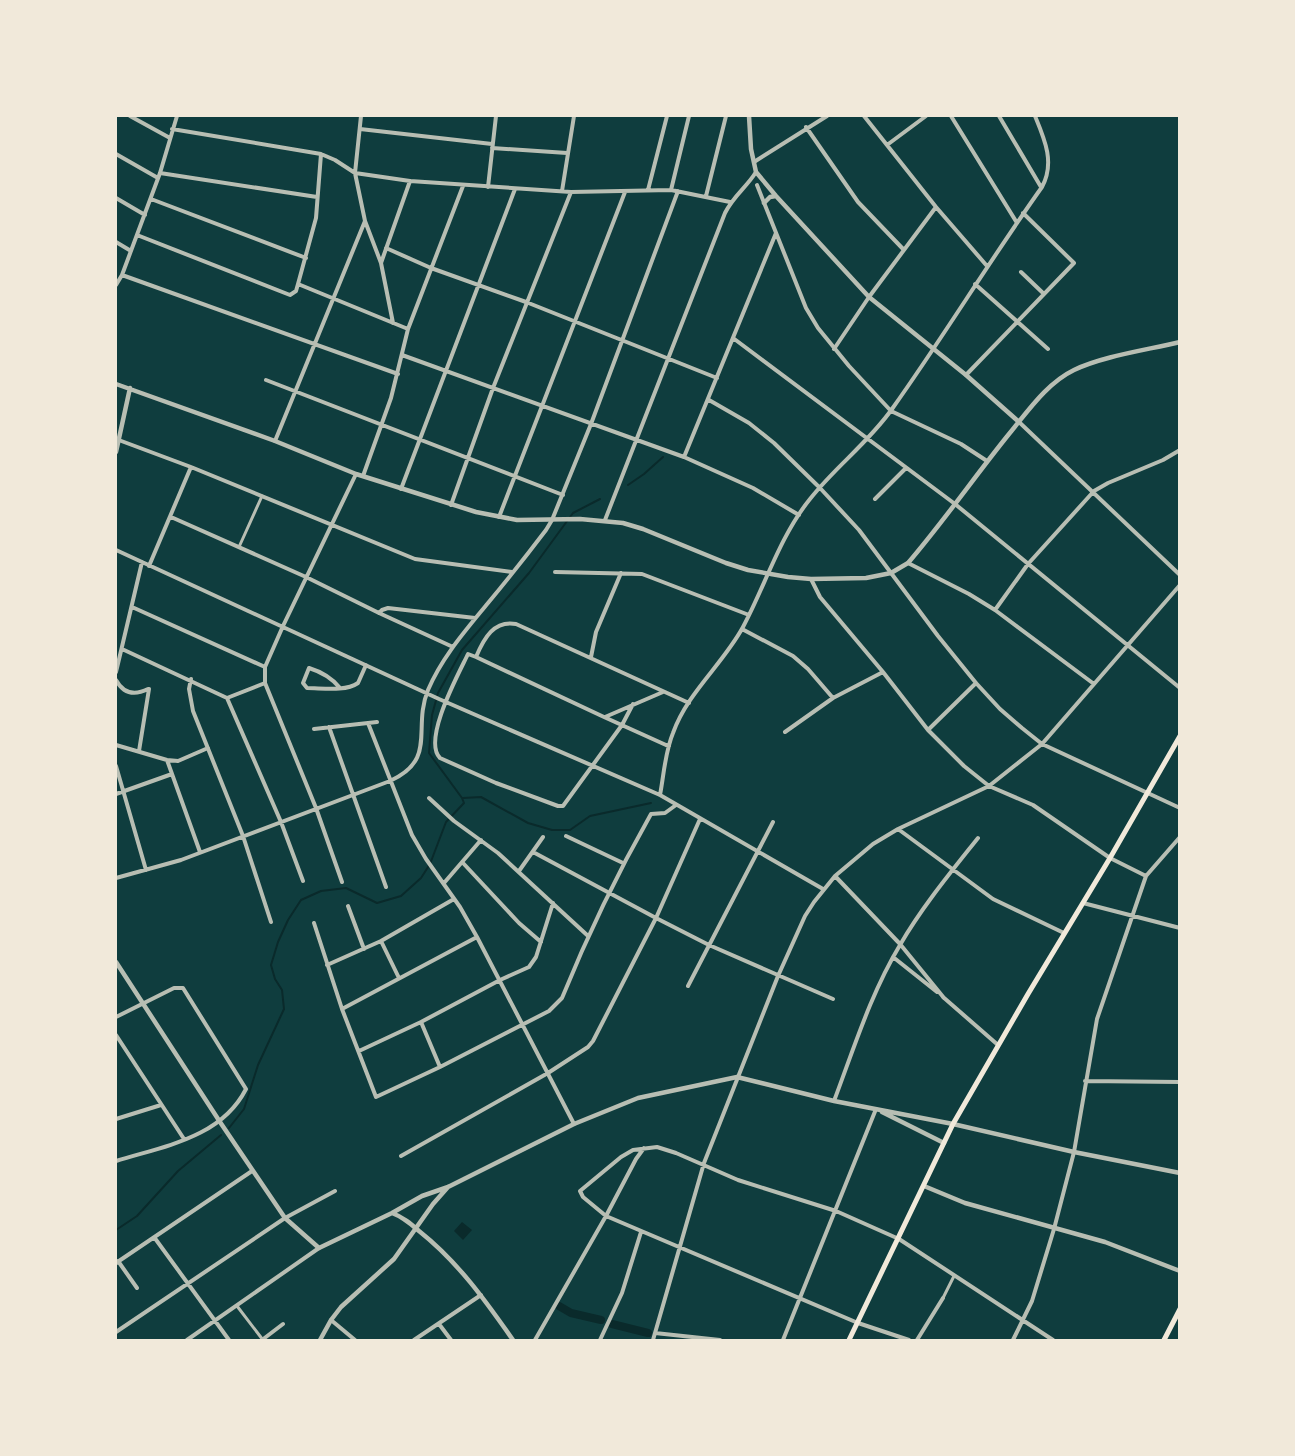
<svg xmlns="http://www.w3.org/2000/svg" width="1295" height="1456" font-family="'Space Grotesk',sans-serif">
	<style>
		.water { fill: #0a2a2b }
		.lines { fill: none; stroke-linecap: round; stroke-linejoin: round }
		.stream { stroke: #0a2a2b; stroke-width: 2 }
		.canal { stroke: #0a2a2b; stroke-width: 8 }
		.pedestrian { stroke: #b8beb3; stroke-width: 3 }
		.minor { stroke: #b8beb3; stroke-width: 4 }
		.tertiary { stroke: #b8beb3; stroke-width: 4.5 }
		.secondary { stroke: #f1e9da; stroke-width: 5 }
	</style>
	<rect width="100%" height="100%" fill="#0f3d3e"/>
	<path class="water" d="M462,1222L472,1230L463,1240L454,1231Z"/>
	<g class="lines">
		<path class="stream" d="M628,485L644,474L663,457
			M463,798L481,797L528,823L552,830H570L590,816L651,803
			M229,1128L244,1109L258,1065L284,1009L282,990L275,979L271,965L278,942L288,920L301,900L321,891L346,888L377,903L401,896L421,878L430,864L446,822L464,803L462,798L429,753L432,715L438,693L462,650L529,573L573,513L600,499
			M116,1230L137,1216L178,1171L221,1135"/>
		<path class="canal" d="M559,1306L571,1313L601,1320
			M612,1324L648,1333"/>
		<path class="pedestrian" d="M239,547L262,496
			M943,1298L954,1276
			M237,1306L263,1340"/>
		<path class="minor" d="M130,116L170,138
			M361,116L355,173L365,221L381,263L393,323
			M864,116L936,207L987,266
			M951,116L1017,223
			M999,116L1041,187
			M806,127L858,202L904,250
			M172,129L321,154L335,160L355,173L410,181L571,192L671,190L730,202
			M360,129L492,144
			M887,145L926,116
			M492,148L567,153
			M116,154L158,178
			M754,162L827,116
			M160,173L317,197
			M757,185L806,308L818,328L849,366L891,411L961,444L987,461
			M488,187L496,116
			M648,190L667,116
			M671,190L689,116
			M562,191L574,116
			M706,196L726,116
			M116,198L145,215
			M151,199L306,258
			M137,235L290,295L296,291L298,284L316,218L321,154
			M116,242L131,251
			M386,248L431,268L526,302L717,378
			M381,263L410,181
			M1021,272L1044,294
			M122,275L398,374
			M298,284L408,329
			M975,284L1048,349
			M116,285L122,275L160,173L177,116
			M733,338L955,504L1180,688
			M834,349L869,297L936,207
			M402,355L684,457L753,488L799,515
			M966,375L1074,263L1023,213
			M266,380L563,495
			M709,400L749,423L774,443L820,488L859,530L938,636L976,683L1000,709L1022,728L1042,744L1180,808
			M1019,422L1180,575
			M116,439L191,467L415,559L512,572
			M275,441L365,221
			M684,457L776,233
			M363,476L391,398L408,329L463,186
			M401,489L515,189
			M875,499L906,468
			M451,505L493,388L571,192
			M171,517L306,577L379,613L453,647
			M499,517L625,192
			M605,520L725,213C734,195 746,188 756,172
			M116,550L439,699L660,795L823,889
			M908,563L969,594L995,610L1094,684
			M149,566L191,467
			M555,572L642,574L749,615
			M811,579L820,597L883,672L928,730L964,766L989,786L1033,805L1110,858L1146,876
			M132,607L265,667
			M995,610L1028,564L1094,491L1108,483L1163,460L1180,450
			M379,613L382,610L388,608L475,618
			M742,629L793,656L808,669L833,698
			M122,649L227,698
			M476,657C484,638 494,620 516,624L689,703
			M591,657L596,632L621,573
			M116,672L142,562
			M191,679L189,689L193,711L243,836L271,922
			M116,680C123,693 134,696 148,689
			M340,688C332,678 322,672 309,668L303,683L307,688C322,688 345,692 358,683L366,665
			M227,698L281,822L303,881
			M227,698L265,683
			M633,704L622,725L563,806H558L496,783L440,758C422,740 459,673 468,654L476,657L604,717L666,745L669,746
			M605,717L663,692
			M368,723L412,835L426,859L460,907L477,937L574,1124
			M329,727L386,887
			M314,729L377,722
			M928,730L976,683
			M785,732L833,698L883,672
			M116,745L167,760L178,761L208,748
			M139,751L149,689
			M167,760L200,852
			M116,766L146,870
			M116,794L172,774
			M660,795C664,774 665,752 673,733C687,693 723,664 743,627C765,586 780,536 810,499C835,467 869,442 892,409C944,336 990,260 1042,187C1055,163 1045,140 1035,116
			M429,798L454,821L498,853L587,935
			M898,829L993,899L1064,933
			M566,836L623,863
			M533,852L656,918L709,945L833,999
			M463,863L519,923L541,942
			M519,871L543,837
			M835,876L900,944L944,998
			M116,878L181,860L390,781C438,759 412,729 428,690C442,657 466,630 488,603C508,579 527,555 546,530L552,520L591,424L678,191
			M342,882L316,808L265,683V667L283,626L356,474
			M444,883L481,840
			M1083,903L1180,928
			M348,906L364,949
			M314,923L342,1009L376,1097L440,1067L549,1011L562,998C588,934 617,874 651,814L665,813L676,805
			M381,941L399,978
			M893,957L937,992
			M327,965L381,941L454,899
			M688,986L773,822
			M943,997L998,1045
			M342,1009L477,937
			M116,1017L174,988H183L246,1089C221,1138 164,1146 116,1161
			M421,1022L440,1067
			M116,1035L184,1139
			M359,1051L421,1022L500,980L529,967L536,957L553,903
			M1085,1081L1180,1082
			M834,1101C854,1048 871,993 900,945C922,907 951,872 978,838
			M116,1119L161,1105
			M401,1156L548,1073L588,1047L593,1041L656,918L700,819
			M154,1237L229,1340
			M118,1261L137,1288
			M116,1263L252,1171
			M331,1320L355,1340
			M439,1324L451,1340
			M116,1332L285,1218L335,1191
			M655,1333L720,1340
			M187,1340L319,1248
			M262,1340L283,1324
			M414,1340L481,1295
			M535,1340L606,1216L636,1159L644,1148
			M600,1340L622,1293L641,1232
			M653,1340L704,1163L778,976L805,916L814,902L835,876L873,844L898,829L989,786L1042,744L1180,585
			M783,1340L876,1109
			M909,1340L858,1323L606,1216L583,1197L580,1191L621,1157L633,1150L657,1147L676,1153L738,1180L836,1211L899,1239L1053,1340
			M917,1340L943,1298
			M1013,1340L1032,1301L1054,1229L1074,1152L1097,1019L1146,876L1180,837"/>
		<path class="tertiary" d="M749,116L751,149L756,172L776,196L869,297L966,375L1019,422
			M764,203L770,197L776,196
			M116,384L275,441L356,474L476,512L517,520L580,519L623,523L643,529L726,563L748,570L788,577L811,579L866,578L891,573L908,563C944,521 975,476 1009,434C1028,411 1047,383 1074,370C1103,356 1147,350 1180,342
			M116,452L130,388
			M116,962L220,1122L285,1218L319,1248L392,1213L422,1196L448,1187L574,1124L638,1098L737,1077L834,1101L953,1124L1074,1152L1180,1173
			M882,1112L944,1143
			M924,1186L965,1203L1105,1242L1180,1271
			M392,1213C403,1217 411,1224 419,1231C458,1262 485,1300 513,1340
			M320,1340L331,1320L341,1307L394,1259L433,1204L448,1187"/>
		<path class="secondary" d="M849,1340L953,1124L1028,994L1110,858L1180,736
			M1164,1340L1180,1309"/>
	</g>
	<rect width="1295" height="1456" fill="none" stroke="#f1e9da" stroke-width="234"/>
</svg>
